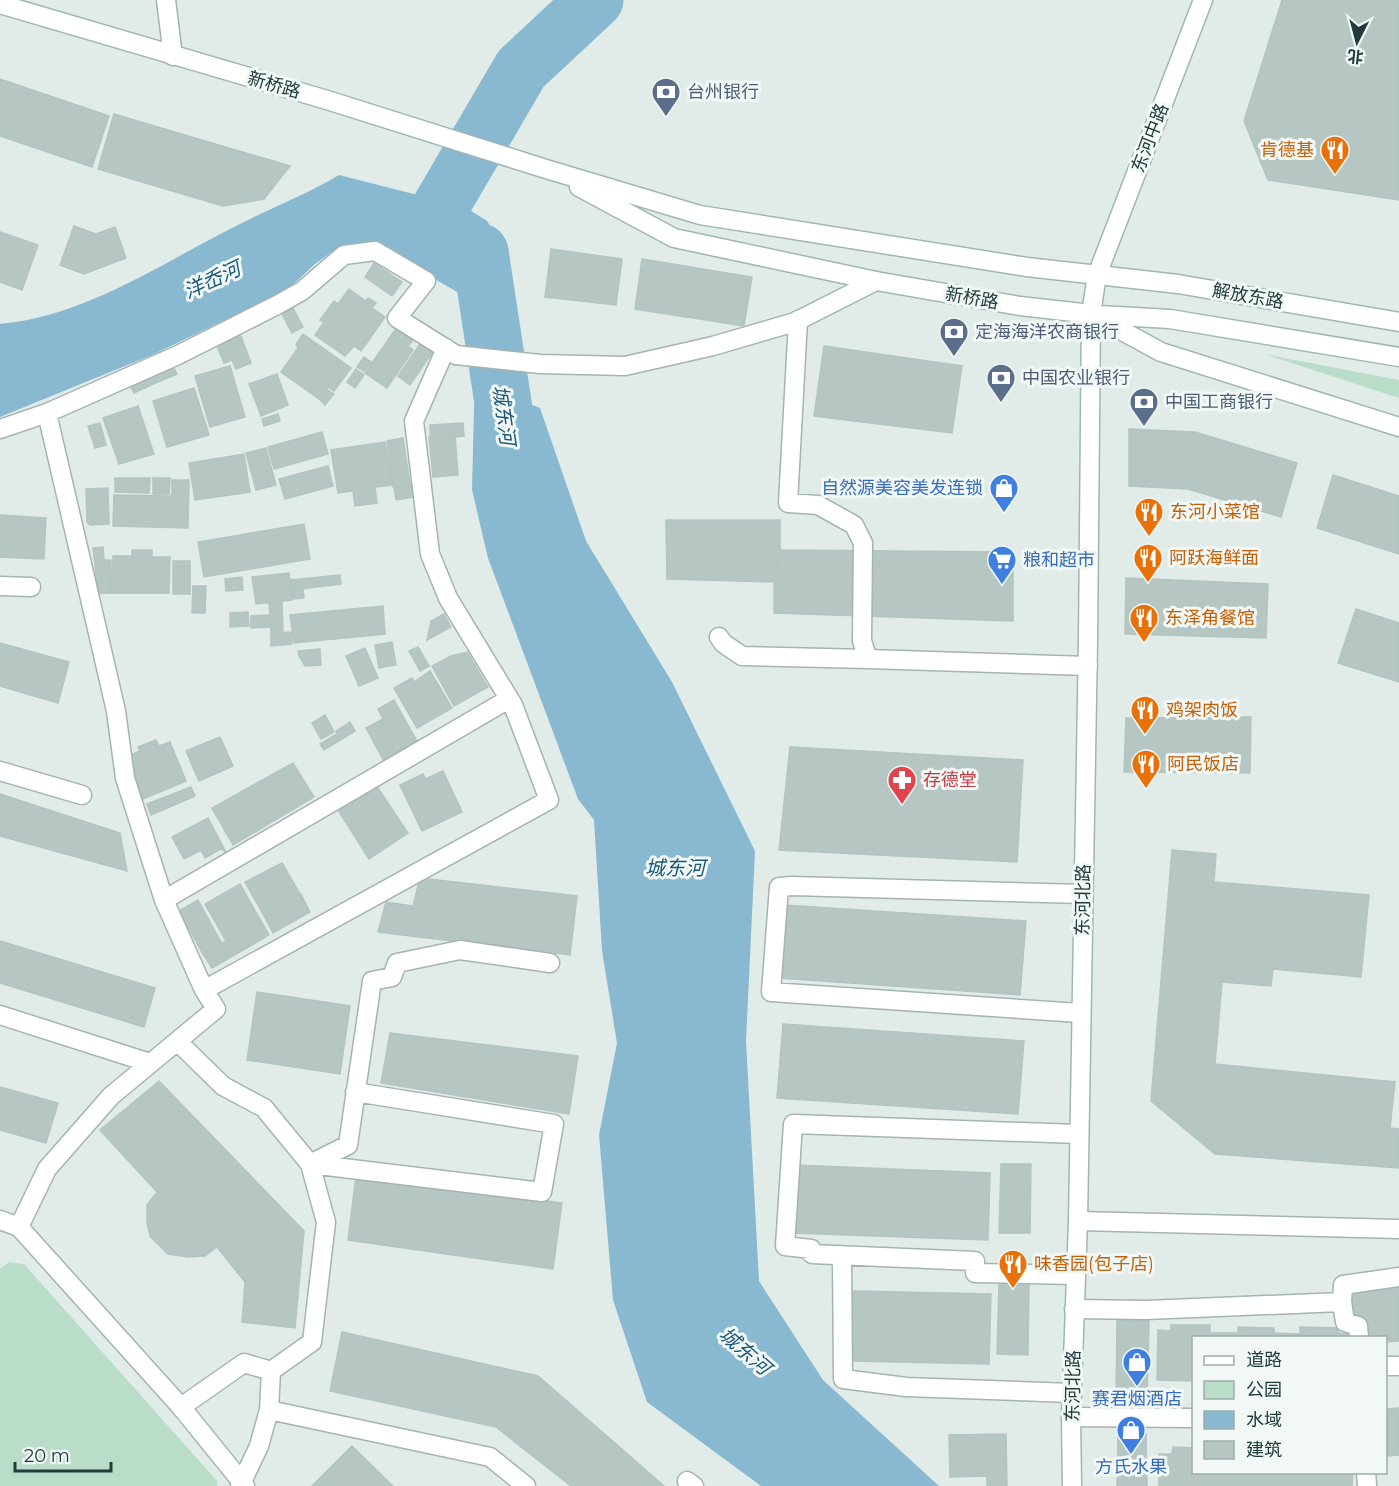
<svg xmlns="http://www.w3.org/2000/svg" width="1399" height="1486" font-family="Montserrat,'Noto Sans SC',sans-serif">
	<style>
		.green { fill: #baddca }
		.water { fill: #89b8d1 }
		.lines { fill: none; stroke-linecap: round; stroke-linejoin: round }
		.river { stroke: #89b8d1; stroke-width: 57 }
		.building { fill: #b6c6c2; stroke: #b3c5c1; stroke-width: 1.5 }
		.lane-casing { stroke: #a4b4b1; stroke-width: 21 }
		.street-casing { stroke: #a4b4b1; stroke-width: 21 }
		.secondary-casing { stroke: #9fb7b3; stroke-width: 21 }
		.lane { stroke: #fff; stroke-width: 18 }
		.street { stroke: #fff; stroke-width: 18 }
		.secondary { stroke: #fff; stroke-width: 18 }
		.labels { text-anchor: middle; stroke-width: 6; stroke-linejoin: round; paint-order: stroke }
		.street-label { font-size: 18px; fill: #213c3a; stroke: #f1f8f6 }
		.service-label { font-size: 18px; fill: #4e5e75; stroke: #f1f8f6; text-anchor: start }
		.food-label { font-size: 18px; fill: #c56008; stroke: #f1f8f6; text-anchor: start }
		.shop-label { font-size: 18px; fill: #366cbe; stroke: #f1f8f6 }
		.health-label { font-size: 18px; fill: #be3a42; stroke: #f1f8f6; text-anchor: start }
		.water-label { font-size: 20px; font-style: italic; fill: #1b5778; stroke: #f1f8f6 }
	</style>
	<rect width="100%" height="100%" fill="#e1ece9"/>
	<path class="green" d="M1264,354L1399,380V398Z
		M9,1262L24,1264L217,1481V1486H0V1269Z"/>
	<path class="water" d="M339,175L465,207L487,221L503,246L520,348L480,345L472,331L473,301L372,243L336,249L315,264L287,290L152,355L0,417V324C86,316 160,264 236,226C270,208 306,195 339,175Z
		M479,367L523,372L525,383L519,400L540,408L586,541L672,682L755,851L746,1041L759,1281L823,1380L939,1486H761L647,1402L613,1300L599,1135L617,1043L602,951L594,820L578,799L488,558L472,490L474,408Z"/>
	<g class="lines">
		<path class="river" d="M507,429L480,252L427,230L521,69L595,0"/>
	</g>
	<path class="building" d="M1282,0H1399V200L1268,180L1244,121Z
		M0,79L109,116L92,167L0,136Z
		M114,114L290,166L264,199L223,206L98,169Z
		M74,226L96,234L115,227L126,258L84,274L60,265Z
		M0,232L38,245L22,290L0,282Z
		M551,249L622,259L616,305L545,297Z
		M642,259L752,277L744,326L635,309Z
		M374,263L402,282L392,296L365,277Z
		M349,289L366,301L368,298L376,303L372,308L385,317L361,351L354,346L345,356L315,335L324,322L320,320L334,301L338,304Z
		M293,308L303,327L292,333L282,314Z
		M397,327L414,339L408,346L413,350L387,388L365,373Z
		M239,331L251,363L236,369L232,360L224,363L215,341Z
		M303,334L351,368L334,391L328,387L319,399L281,372L298,348L296,344Z
		M420,344L432,353L410,385L398,376Z
		M824,346L962,366L952,433L814,416Z
		M364,357L371,362L364,371L357,367Z
		M172,364L177,374L153,384L149,374Z
		M230,366L245,417L210,427L195,376Z
		M356,369L364,375L355,388L347,382Z
		M149,374L153,384L134,393L129,384Z
		M277,374L288,405L261,416L249,384Z
		M194,388L209,435L167,447L153,401Z
		M328,390L334,394L325,405L320,400Z
		M138,406L154,454L119,464L103,418Z
		M278,414L280,421L264,426L262,419Z
		M100,423L106,445L95,448L88,426Z
		M463,423L464,436L456,437V434L430,435V425Z
		M1129,429L1195,432L1297,463L1281,517L1188,489L1129,486Z
		M322,432L328,454L274,469L268,447Z
		M455,435L458,475L433,477L429,437Z
		M403,438L410,484L393,487L387,441Z
		M385,442L392,485L375,487L377,503L355,506L353,491L338,493L331,450Z
		M266,448L276,485L256,490L246,453Z
		M244,454L250,492L195,500L189,463Z
		M328,466L333,486L285,499L279,479Z
		M1333,475L1399,496V554L1317,528Z
		M115,478H150L149,493L115,492Z
		M153,478H170L169,494H153Z
		M172,480H189L188,528L113,526L114,495L172,496Z
		M412,485L414,497L396,500L394,488Z
		M108,488L109,524L90,525L87,522L86,489Z
		M0,515L46,518L44,559L0,557Z
		M666,520H780V550L774,582L667,579Z
		M304,524L310,559L204,577L198,542Z
		M103,547L104,560H111V593H98L93,548Z
		M132,550H152V557H170L169,593H112L113,556H132Z
		M780,550L1013,552V621L774,613V582Z
		M173,561H190V594H173Z
		M289,573L292,600L256,604L252,577Z
		M340,575L341,584L292,590L291,580Z
		M242,577L243,590L226,591L225,579Z
		M1126,578L1268,584L1266,638L1125,634Z
		M193,586H206L205,613H192Z
		M303,590L304,598L293,599L292,591Z
		M282,601L283,632L271,633L269,602Z
		M383,606L385,634L294,643L290,615Z
		M1356,609L1399,623V682L1338,663Z
		M248,612L249,626L230,627V613Z
		M444,614L451,627L427,640L431,621Z
		M269,615L270,627L251,628V616Z
		M291,632L292,644L271,646V633Z
		M392,642L396,665L379,668L375,645Z
		M0,643L69,662L58,703L0,686Z
		M418,647L429,666L420,671L409,651Z
		M365,648L378,678L359,686L346,656Z
		M320,649L321,665L305,666L299,656L298,651Z
		M467,652L488,687L454,706L432,666L451,656Z
		M430,671L452,708L417,728L394,688L412,678L414,682Z
		M394,700L418,743L384,761L366,728L383,719L378,709Z
		M325,715L334,732L321,739L312,723Z
		M1251,717L1250,773L1124,772L1126,718Z
		M350,722L355,731L324,750L320,744L337,734L336,731Z
		M220,737L233,766L199,781L186,751Z
		M156,740L159,746L170,742L186,781L143,799L126,757L140,751L138,747Z
		M790,747L1023,760L1017,862L779,850Z
		M293,763L314,797L233,845L212,808Z
		M443,771L462,812L422,831L400,785L423,774L425,779Z
		M376,785L408,833L369,859L338,810Z
		M191,787L195,796L151,815L147,804Z
		M0,794L120,833L127,871L0,836Z
		M208,818L226,852L225,853L222,848L205,858L201,850L184,859L172,837Z
		M1172,850L1216,854L1214,882L1369,895L1361,977L1273,969L1271,986L1222,982L1215,1064L1395,1082L1390,1128L1399,1129V1168L1215,1154L1151,1101Z
		M282,863L300,894L263,914L245,882Z
		M420,878L577,896L570,955L378,932L386,902L413,906Z
		M240,884L261,921L226,941L205,904Z
		M301,894L310,912L273,933L263,914Z
		M198,900L222,944L203,954L179,911Z
		M784,905L1026,921L1020,995L779,978Z
		M261,921L269,935L212,968L203,954Z
		M0,941L155,988L144,1027L0,983Z
		M257,992L350,1006L340,1074L247,1060Z
		M783,1024L1024,1041L1018,1114L777,1098Z
		M390,1033L578,1056L569,1114L381,1083Z
		M159,1081L304,1231L295,1328L242,1322L245,1282L217,1247L205,1256L188,1257L168,1254L150,1236L147,1223V1205L157,1192L100,1130Z
		M0,1087L58,1103L46,1143L0,1130Z
		M1001,1164H1031L1030,1233H999Z
		M795,1165L990,1173L988,1240L792,1233Z
		M356,1176L562,1203L553,1269L348,1240Z
		M999,1285H1029L1028,1355L997,1354Z
		M1367,1287H1399V1341L1386,1342V1338H1368V1333H1363V1318H1351L1350,1292H1367Z
		M853,1291L991,1294L989,1364L851,1361Z
		M1117,1320H1149L1147,1401H1116Z
		M1171,1325H1210V1333H1238V1327L1274,1328V1333L1300,1334V1327L1338,1328V1333L1354,1334V1338H1194V1381L1157,1380L1158,1330L1171,1331Z
		M342,1332L538,1376L664,1486H571L496,1427L330,1391Z
		M1399,1408V1455L1386,1456V1409Z
		M1006,1434L1007,1486H987V1476L950,1477L949,1435Z
		M1118,1434H1146L1147,1486H1117Z
		M352,1446L393,1486H312Z
		M1173,1447L1194,1448V1472H1353L1352,1486H1159V1454H1172Z"/>
	<g class="lines">
		<g class="lane-casing">
			<path id="lane" d="M798,320L788,503L818,505L854,525L863,543L862,641L868,659L1088,666
				M0,586L31,587
				M719,637L723,643L742,656L868,659
				M0,771L82,795
				M164,900L509,699
				M204,990L549,800L513,705L448,598L430,554L414,421L446,348
				M1080,1013L771,992L779,887L792,886L1083,894
				M0,1015L150,1063
				M177,1041L223,1086L264,1108L310,1164L326,1222L312,1342L271,1371L244,1363L181,1407
				M310,1164L542,1192L554,1124L355,1092
				M310,1164L348,1145L372,981L392,977L397,963L460,950L550,963
				M19,1227L47,1169L111,1096L216,1009L204,990L164,900L125,778L116,711L47,413L178,355L277,305L302,291L344,255L375,251L426,281L397,318L456,355
				M842,1255L843,1379L906,1387L1072,1393
				M1075,1275L975,1273V1261L812,1254L811,1249L785,1246L793,1124L1078,1134
				M1342,1302L1343,1285L1399,1277
				M1074,1309L1146,1310L1342,1302L1345,1322L1358,1326L1359,1338
				M1386,1366H1399
				M269,1410L490,1457L526,1486
				M1071,1417L1194,1418
				M1366,1472L1367,1486
				M687,1481L694,1486
				M240,1486L259,1446L269,1410L271,1371"/>
		</g>
		<g class="street-casing">
			<path id="street" d="M166,0L173,56
				M456,355L540,364L625,366L713,346L795,322L876,281
				M0,429L47,413
				M0,1220L19,1227L181,1407L245,1486
				M1078,1221L1399,1229"/>
		</g>
		<g class="secondary-casing">
			<path id="secondary" d="M0,4L327,100L546,169L700,215L1027,267L1178,284L1399,322
				M579,187L674,238L876,281L1020,306L1091,314L1161,352L1399,427
				M1099,315L1170,319L1399,357
				M1072,1486L1071,1417L1078,1221L1088,640L1091,314L1097,275L1203,0"/>
		</g>
		<use href="#lane" class="lane"/>
		<use href="#street" class="street"/>
		<use href="#secondary" class="secondary"/>
	</g>
	<defs>
		<g id="bank-pin" transform="scale(1.5)"><path d="M0 17L-7.5 6A9.5 9.5 0 1 1 7.5 6Z" fill="#5c6f8a" stroke="#f1f8f6"/><path d="M-6-4H6V4H-6ZM0-2.3a2.3 2.3 0 1 0 0 4.6a2.3 2.3 0 1 0 0-4.6Z" fill="#fff"/></g>
		<g id="restaurant-pin" transform="scale(1.5)"><path d="M0 17L-7.5 6A9.5 9.5 0 1 1 7.5 6Z" fill="#e8710a" stroke="#f1f8f6"/><path d="M-5-6h1v4h1v-4h1v4h1v-4h1v5L-1.5 .5V6h-2V.5L-5-1ZM5-6V6H3V1.5H1.5Q1.5-4 5-6Z" fill="#fff"/></g>
		<g id="shop-pin" transform="scale(1.5)"><path d="M0 17L-7.5 6A9.5 9.5 0 1 1 7.5 6Z" fill="#3f7fe0" stroke="#f1f8f6"/><path d="M-5-2.5h2.3a2.7 3.5 0 0 1 5.4 0H5L5.5 6h-11ZM-1.5-2.5h3a1.5 2.3 0 0 0-3 0Z" fill="#fff"/></g>
		<g id="supermarket-pin" transform="scale(1.5)"><path d="M0 17L-7.5 6A9.5 9.5 0 1 1 7.5 6Z" fill="#3f7fe0" stroke="#f1f8f6"/><path d="M-6-5.5h2.5l.6 2H6L4.5 2H-2.5L-4.4-4H-6ZM-1.5 3.2a1.3 1.3 0 1 0 .1 0ZM3 3.2a1.3 1.3 0 1 0 .1 0Z" fill="#fff"/></g>
		<g id="pharmacy-pin" transform="scale(1.5)"><path d="M0 17L-7.5 6A9.5 9.5 0 1 1 7.5 6Z" fill="#e0444e" stroke="#f1f8f6"/><path d="M-2-6h4v4h4v4h-4v4h-4v-4h-4v-4h4Z" fill="#fff"/></g>
	</defs>
	<g fill-rule="evenodd">
		<use href="#bank-pin" x="666" y="92"/>
		<use href="#restaurant-pin" x="1335" y="150"/>
		<use href="#bank-pin" x="954" y="332"/>
		<use href="#bank-pin" x="1001" y="378"/>
		<use href="#bank-pin" x="1144" y="402"/>
		<use href="#shop-pin" x="1004" y="488"/>
		<use href="#restaurant-pin" x="1149" y="512"/>
		<use href="#restaurant-pin" x="1148" y="558"/>
		<use href="#supermarket-pin" x="1002" y="560"/>
		<use href="#restaurant-pin" x="1144" y="618"/>
		<use href="#restaurant-pin" x="1145" y="710"/>
		<use href="#restaurant-pin" x="1146" y="764"/>
		<use href="#pharmacy-pin" x="902" y="780"/>
		<use href="#restaurant-pin" x="1013" y="1264"/>
		<use href="#shop-pin" x="1137" y="1362"/>
		<use href="#shop-pin" x="1131" y="1430"/>
	</g>
	<g class="labels">
		<g class="street-label">
			<text transform="translate(274 85) rotate(16)" y="6">新桥路</text>
			<text transform="translate(1150 138) rotate(-69)" y="6">东河中路</text>
			<text transform="translate(1248 296) rotate(10)" y="6">解放东路</text>
			<text transform="translate(972 298) rotate(10)" y="6">新桥路</text>
			<text transform="translate(1083 900) rotate(-89)" y="6">东河北路</text>
			<text transform="translate(1073 1386) rotate(-89)" y="6">东河北路</text>
		</g>
		<g class="service-label">
			<text x="687" y="98">台州银行</text>
			<text x="975" y="338">定海海洋农商银行</text>
			<text x="1022" y="384">中国农业银行</text>
			<text x="1165" y="408">中国工商银行</text>
		</g>
		<g class="food-label">
			<text x="1314" y="156" text-anchor="end">肯德基</text>
			<text x="1170" y="518">东河小菜馆</text>
			<text x="1169" y="564">阿跃海鲜面</text>
			<text x="1165" y="624">东泽角餐馆</text>
			<text x="1166" y="716">鸡架肉饭</text>
			<text x="1167" y="770">阿民饭店</text>
			<text x="1034" y="1270">味香园(包子店)</text>
		</g>
		<g class="shop-label">
			<text x="983" y="494" text-anchor="end">自然源美容美发连锁</text>
			<text x="1023" y="566" text-anchor="start">粮和超市</text>
			<text x="1137" y="1405">赛君烟酒店</text>
			<text x="1131" y="1473">方氏水果</text>
		</g>
		<g class="health-label">
			<text x="923" y="786">存德堂</text>
		</g>
		<g class="water-label">
			<text transform="translate(212 280) rotate(-25)" y="7">洋岙河</text>
			<text transform="translate(504 415) rotate(82)" y="7">城东河</text>
			<text x="675" y="875">城东河</text>
			<text transform="translate(745 1351) rotate(41)" y="7">城东河</text>
		</g>
	</g>
	<rect x="1192" y="1336" width="195" height="138" fill="#f1f8f6" stroke="#9eadab" stroke-width="1.5"/>
	<rect x="1204" y="1356" width="30" height="9" fill="#ffffff" stroke="#9eadab" stroke-width="1.5"/>
	<text x="1246" y="1366" font-size="18" fill="#213c3a">道路</text>
	<rect x="1204" y="1381" width="30" height="18" fill="#baddca" stroke="#9eadab" stroke-width="1.5"/>
	<text x="1246" y="1396" font-size="18" fill="#213c3a">公园</text>
	<rect x="1204" y="1411" width="30" height="18" fill="#89b8d1" stroke="#9eadab" stroke-width="1.5"/>
	<text x="1246" y="1426" font-size="18" fill="#213c3a">水域</text>
	<rect x="1204" y="1441" width="30" height="18" fill="#b6c6c2" stroke="#9eadab" stroke-width="1.5"/>
	<text x="1246" y="1456" font-size="18" fill="#213c3a">建筑</text>
	<g transform="translate(1357 42) rotate(186)" stroke="#f1f8f6" stroke-width="4.5" paint-order="stroke">
	<path d="M0-4.5L10 22L0 15L-10 22Z" fill="#213c3a"/>
	<text y="-9" font-size="16" font-weight="bold" text-anchor="middle" fill="#213c3a">北</text>
	</g>
	<path d="M15 1462v9h96v-9" fill="none" stroke="#213c3a" stroke-width="3"/>
	<text x="24" y="1462" font-size="18" fill="#213c3a" stroke="#f1f8f6" stroke-width="4.5" paint-order="stroke">20 m</text>
</svg>
